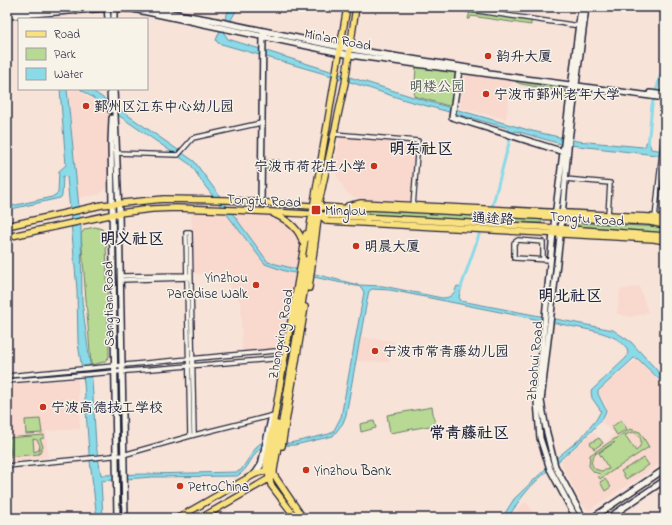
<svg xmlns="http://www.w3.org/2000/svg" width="672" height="525" font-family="'Indie Flower','LXGW WenKai TC',sans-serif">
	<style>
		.built { fill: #f9d8ce }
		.green { fill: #b7d993; stroke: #6c7e67; fill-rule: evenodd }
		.water { fill: #8bdae8; stroke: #6190a3 }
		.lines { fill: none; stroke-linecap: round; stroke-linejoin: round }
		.canal { stroke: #8bdae8; stroke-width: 3 }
		.street-casing { stroke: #22223b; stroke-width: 6 }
		.secondary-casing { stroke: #22223b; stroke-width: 8 }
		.primary-casing { stroke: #22223b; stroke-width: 8 }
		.street { stroke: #f7f3e8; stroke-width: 3.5 }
		.secondary { stroke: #f7f3e8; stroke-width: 5 }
		.primary { stroke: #fae180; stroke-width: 5.5 }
		.poi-dot { fill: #c8321e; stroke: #f7f3e8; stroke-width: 1.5 }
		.labels { text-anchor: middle; stroke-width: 3; stroke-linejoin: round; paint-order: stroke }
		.street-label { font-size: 14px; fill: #22223b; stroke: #f7f3e8 }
		.poi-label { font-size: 14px; fill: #22223b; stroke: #f7f3e8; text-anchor: start }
		.park-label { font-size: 14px; fill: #4f5955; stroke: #f7f3e8 }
		.quarter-label { font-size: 16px; font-weight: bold; fill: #22223b; stroke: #f7f3e8 }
	</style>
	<rect width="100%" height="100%" fill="#f8e3d9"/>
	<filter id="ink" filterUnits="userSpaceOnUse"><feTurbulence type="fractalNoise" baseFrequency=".025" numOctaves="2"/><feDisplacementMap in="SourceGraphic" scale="8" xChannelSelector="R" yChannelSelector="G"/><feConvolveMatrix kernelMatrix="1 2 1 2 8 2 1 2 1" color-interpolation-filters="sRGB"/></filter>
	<g filter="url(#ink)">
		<path class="built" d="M466,74L512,79L506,119L460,108Z
			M68,89H77L98,104L108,109L107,187L100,194L78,198Z
			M340,137L415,142L412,201L365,200L354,197L345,191L335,172V161Z
			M191,211L270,215L291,229L300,245L284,349L242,352L241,303L221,273L194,274Z
			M639,286L648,312L631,317L617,314L620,290Z
			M360,337L394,341L389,362L356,361Z
			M637,359L665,388V461L589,510L582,504L562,465V460L593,432L606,443L614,433L602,422L607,415L606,404L599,394L600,390Z
			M78,379L80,429L46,431L48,457L7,462V385Z
			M526,502L537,518H512L518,508Z"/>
		<path class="green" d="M470,11L531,20V25L471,16L470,19H468Z
			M416,67L457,73L452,107L414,96Z
			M516,80L562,88L566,92L568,99H566L560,91L521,84L516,82Z
			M267,160H279V170H267Z
			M363,210L542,219L541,223L363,215L362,212Z
			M577,223L665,227V233L577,226Z
			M95,227L102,229L106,240L109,357L104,362L91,365L81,234L85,229Z
			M432,407L435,425L390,433L387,415Z
			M40,419L42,433L26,434L25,420Z
			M621,420L627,429L617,435L612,427Z
			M374,421L376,428L361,432L360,424Z
			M630,429L640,432L649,447L600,479L598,476L600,474L594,472L589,466L590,455ZM633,432C643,436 643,445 636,451L625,435ZM615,442L599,453L609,469L601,471L595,469C590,464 591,459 595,454Z
			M44,435V438L40,439L43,446L39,454L7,457V454H11L9,442H7V438ZM33,439L37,440L40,445L39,450L34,452Z
			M599,438L603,443L594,449L590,443Z
			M644,458L649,465L626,479L621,471Z
			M605,479L611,487L605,491L600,482Z"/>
		<path class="water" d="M230,7H238L224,33L228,39L423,100L532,131L577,141L643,147L646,145V142H649L651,149L665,151V156L561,144L516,131L514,132L508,131V128L405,100L332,76L218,43L216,40Z
			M60,89H67L81,227L82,301L92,380L96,445L101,475L237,472L241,470L257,446L261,443H290L329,434L333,432L341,417L364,292L361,287L285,271L265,264L205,186L191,165L80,89H90L194,161L268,262L358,285L383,286L442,298C451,298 454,294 457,286L462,287L459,297L461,301L613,330L631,342L665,379V385L638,359L634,358L598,391V394L606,410C605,426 541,473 527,491C520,499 514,508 508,518H502L514,499L559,456L581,438L596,420L601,411L592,398L591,391L626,358L628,355C628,340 606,334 595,331L390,290L372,289L369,291L368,295L346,415L343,423L333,436L295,445L263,446C251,454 250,469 237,476L152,477L101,481L103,518H97L89,453L84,383L78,343L77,290L67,177L63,176L62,196L60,198L7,210V207L52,197L58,193L59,171L66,165Z"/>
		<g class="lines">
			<path class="canal" d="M648,146L652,105L665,60
				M484,224L493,204L513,128
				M460,290L481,229"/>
			<g class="street-casing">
				<path id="street" d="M451,7L580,26
					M334,134L418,141L413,207
					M116,153L178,155L193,138L261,123
					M565,179L610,183L608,215
					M655,218L665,123
					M190,232H186L190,436
					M190,232L194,435
					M543,260V242L518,240L514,243V258L550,260
					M120,276L188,275
					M120,280L189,278
					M7,376L286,350
					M7,381L284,358
					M7,466L123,455L194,435L274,415"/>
			</g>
			<g class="secondary-casing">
				<path id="secondary" d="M107,7L108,19
					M114,7V19
					M144,8L211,20L350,49L486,71
					M7,11L56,7
					M7,16L107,8L133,9L350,55L665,98
					M459,71L452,117L564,152
					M110,89L111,110
					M114,89L119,213L125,518
					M650,93L665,95
					M112,118L111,141L117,518
					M261,203L263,34
					M255,474L261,465L271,419L275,415
					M576,518L550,469L540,438L537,402L553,233L581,7
					M583,518L555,466L546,429L541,401L561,228L568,148L586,7
					M592,518L665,469
					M608,518L665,480"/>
			</g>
			<g class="primary-casing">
				<path id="primary" d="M348,206L361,203L650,217L665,219
					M274,214C288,220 299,228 303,243
					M321,216L327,221L654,239L665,241
					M7,226L102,205L164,199L227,200L353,209L369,207L650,222L665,225
					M7,237L119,213L152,209L176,208L234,210L541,227L665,236
					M308,238L347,7
					M309,288L320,204
					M295,323L305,260
					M277,424L269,476L271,485L296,518
					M282,446L305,307
					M269,476L266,469L267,460L306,234
					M178,518L255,474L269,470
					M201,518L272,477
					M303,518L274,475V470L305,286L316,206L320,198L345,83L356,7"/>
			</g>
			<use href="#street" class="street"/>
			<use href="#secondary" class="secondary"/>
			<use href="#primary" class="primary"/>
		</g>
	</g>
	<g class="poi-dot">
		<circle cx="488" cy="56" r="4"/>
		<circle cx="486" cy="94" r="4"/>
		<circle cx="86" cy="106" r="4"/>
		<circle cx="374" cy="166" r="4"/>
		<rect x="311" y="205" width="10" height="10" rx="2"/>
		<circle cx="356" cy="246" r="4"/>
		<circle cx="256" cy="285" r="4"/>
		<circle cx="375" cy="351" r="4"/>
		<circle cx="43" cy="407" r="4"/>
		<circle cx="306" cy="470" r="4"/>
		<circle cx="180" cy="486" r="4"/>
	</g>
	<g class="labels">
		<g class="street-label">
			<text transform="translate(338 39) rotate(11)" y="5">Min'an Road</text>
			<text transform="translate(264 200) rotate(3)" y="5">Tongtu Road</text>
			<text transform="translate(493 218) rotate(3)" y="5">通途路</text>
			<text transform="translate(587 218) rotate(4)" y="5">Tongtu Road</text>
			<text transform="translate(108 304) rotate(-91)" y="5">Sangtian Road</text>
			<text transform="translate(280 334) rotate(-80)" y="5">Zhongxing Road</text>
			<text transform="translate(534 361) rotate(-85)" y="5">Zhaohui Road</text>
		</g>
		<g class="poi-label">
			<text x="496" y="61">韵升大厦</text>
			<text x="494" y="99">宁波市鄞州老年大学</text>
			<text x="94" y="111">鄞州区江东中心幼儿园</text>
			<text x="366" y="171" text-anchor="end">宁波市荷花庄小学</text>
			<text x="325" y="215">Minglou</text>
			<text x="364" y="251">明晨大厦</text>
			<text x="248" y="282" text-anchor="end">Yinzhou<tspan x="248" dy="16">Paradise Walk</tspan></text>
			<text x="383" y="356">宁波市常青藤幼儿园</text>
			<text x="51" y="412">宁波高德技工学校</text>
			<text x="314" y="475">Yinzhou Bank</text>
			<text x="188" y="491">PetroChina</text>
		</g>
		<g class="park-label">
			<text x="437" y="91">明楼公园</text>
		</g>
		<g class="quarter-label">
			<text x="421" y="154">明东社区</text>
			<text x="132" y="244">明义社区</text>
			<text x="570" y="301">明北社区</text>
			<text x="469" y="438">常青藤社区</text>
		</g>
	</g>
	<rect width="672" height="525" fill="none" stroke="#f7f3e8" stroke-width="24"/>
	<rect x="12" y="12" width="648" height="501" fill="none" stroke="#22223b" stroke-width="1.5" filter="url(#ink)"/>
	<rect x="18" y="18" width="130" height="72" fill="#f7f3e8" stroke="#a29fa3"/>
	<rect x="26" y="31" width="20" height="6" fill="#fae180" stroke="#a29fa3"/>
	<text x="54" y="38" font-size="12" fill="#22223b">Road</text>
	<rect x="26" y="48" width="20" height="12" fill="#b7d993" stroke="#a29fa3"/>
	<text x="54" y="58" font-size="12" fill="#22223b">Park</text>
	<rect x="26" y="68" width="20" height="12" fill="#8bdae8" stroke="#a29fa3"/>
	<text x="54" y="78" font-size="12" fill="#22223b">Water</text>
</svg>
